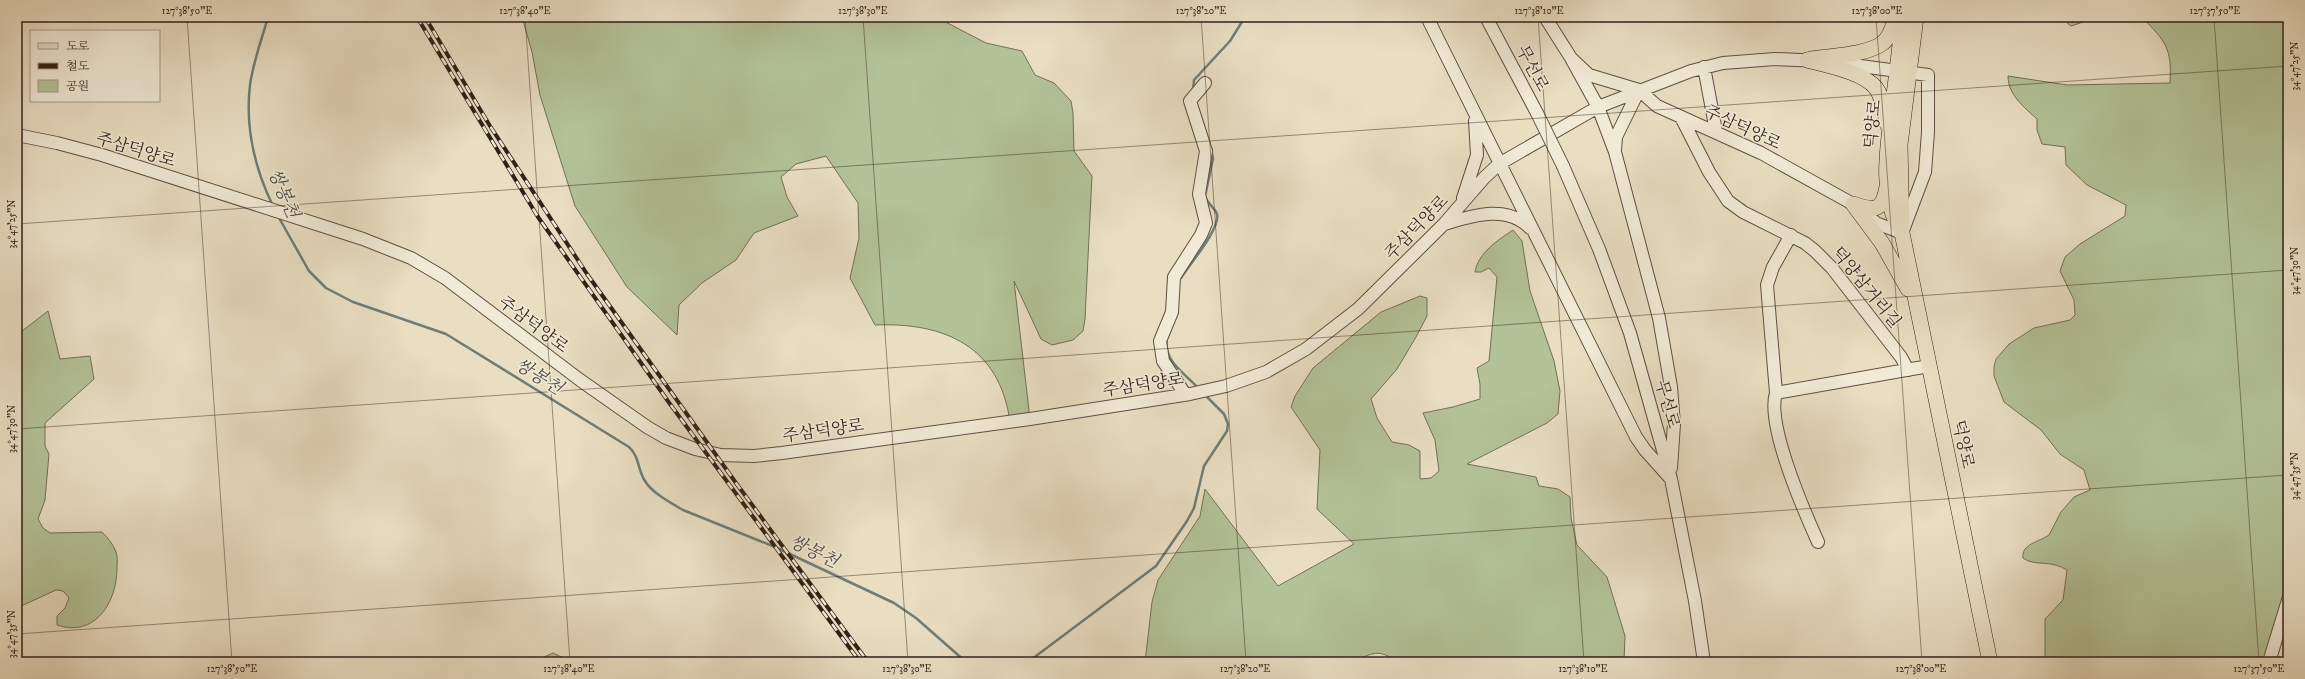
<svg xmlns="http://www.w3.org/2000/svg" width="2305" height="679" font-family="'IM FELL DW Pica','Noto Serif KR',serif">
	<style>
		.green { fill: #b3c297; stroke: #727058 }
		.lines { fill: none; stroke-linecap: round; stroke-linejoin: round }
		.stream { stroke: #6f7d76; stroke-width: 2.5 }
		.minor-casing { stroke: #604f42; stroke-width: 14 }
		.major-casing { stroke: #321f18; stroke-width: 16 }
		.minor { stroke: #f1ead7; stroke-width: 12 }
		.major { stroke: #e9dec2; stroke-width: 15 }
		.rail-casing { stroke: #321f18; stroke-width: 4 }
		.rail { stroke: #f1ead7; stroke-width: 2.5; stroke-dasharray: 8; stroke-linecap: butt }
		.minor-bridge-casing { stroke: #604f42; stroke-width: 14; stroke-linecap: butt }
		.minor-bridge { stroke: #f1ead7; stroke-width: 12 }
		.ticks { fill: none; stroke: #321f18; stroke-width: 1; stroke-opacity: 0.45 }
		.labels { text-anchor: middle; stroke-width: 3; stroke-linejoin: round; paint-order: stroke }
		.street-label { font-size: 17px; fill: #321f18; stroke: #f1ead7 }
		.water-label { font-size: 18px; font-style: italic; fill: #504e47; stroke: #f1ead7 }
		.neatline { fill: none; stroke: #321f18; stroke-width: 1.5 }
		.ticks-label { font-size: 10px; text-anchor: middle; fill: #321f18 }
	</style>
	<rect width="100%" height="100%" fill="#e9dec2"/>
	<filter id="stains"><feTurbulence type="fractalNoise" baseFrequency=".005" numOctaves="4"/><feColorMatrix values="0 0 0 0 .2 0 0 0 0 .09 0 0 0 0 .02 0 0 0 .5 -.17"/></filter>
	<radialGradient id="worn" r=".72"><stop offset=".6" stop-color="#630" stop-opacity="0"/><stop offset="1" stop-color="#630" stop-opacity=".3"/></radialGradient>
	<path class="green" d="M522,17H936L986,43L1022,51L1035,75L1054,83L1071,101L1073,113L1074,151L1092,176L1085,319L1083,331L1073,340L1052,345L1041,339L1014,281L1030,419L1010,422C1000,347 945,322 875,325L850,278L859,238L858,203L826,156L796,164L781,177L787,197L798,216L754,233L736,260L702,283L679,305L677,335L627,287L575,206L540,95L532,52Z
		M2071,17H2098L2071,26L2067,23Z
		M2142,17H2288V600L2269,662H2043L2045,655V619L2063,600L2067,570C2050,559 2035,567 2023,558C2021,544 2039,542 2049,535L2061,512L2074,497L2090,490L2084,470L2060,454L2041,430L2004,402L1994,376V367L1996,359L2009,344L2034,328L2070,320L2075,315L2074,300L2060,271L2065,257L2080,244L2125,216L2126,205L2087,185L2066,165L2065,147L2042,144L2037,130V119C2024,107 2008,95 2008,76L2067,85L2170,83C2172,48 2166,42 2142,17Z
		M1513,230L1522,241L1530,291L1554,361L1560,391L1558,414L1547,423L1467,464L1536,477L1539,486L1558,489L1570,497L1571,518L1577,545L1607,577L1625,636L1624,662H1397C1379,648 1372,653 1353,662H1145L1152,602L1158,580L1200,516L1205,489L1278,586L1354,544L1317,509L1320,450L1291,407L1295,396L1313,368L1381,312L1420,296L1427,298V316L1416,337L1397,369L1371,399L1377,418L1392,442L1409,445L1420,451V479L1431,478L1439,471L1435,440L1423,413L1453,407L1480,399V384L1477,368L1489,361L1497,277L1489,268L1481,272H1475C1478,253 1498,240 1513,230Z
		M48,311L60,359L90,356L94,379L45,423V446L49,454L45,500L38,519L43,528L50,533L102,532C108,538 113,544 116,552C118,557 117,563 117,568C117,602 95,638 57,625V616L65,608L69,598L63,591L56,590L17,608V335Z
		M553,653L572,662H533Z"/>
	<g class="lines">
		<path class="stream" d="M268,17C262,39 253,62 250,85C245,127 255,169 273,206
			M1193,90L1194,80L1230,41L1245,17
			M278,216L309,271L326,288L353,302L446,334L629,447C640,457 637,469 645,481C652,493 671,503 683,510L775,547L894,603L916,618L966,662
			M1181,278C1189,265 1221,228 1217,214C1214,207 1207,203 1205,196L1213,159L1211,148
			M1167,338C1163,362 1185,373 1199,389
			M1028,662L1156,566L1187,521L1194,508L1204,466L1227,431L1228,424L1224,414L1205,395"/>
		<g class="minor-casing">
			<path id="minor" d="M1427,17L1636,437L1645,450L1671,479
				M1486,17L1537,113
				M1545,17L1571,58L1598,107L1615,152L1659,318L1671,387L1674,424L1671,468
				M1704,67L1716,131
				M1681,117L1709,172L1728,201L1743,212L1805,243L1815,251L1832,268L1901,357L1908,370
				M17,135L57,143L102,155L363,239L411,258L445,278L580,380L647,427L666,438L695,449L721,455L754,456L782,453L1030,419L1190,394L1226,386L1266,372L1306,349L1358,309L1444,224L1484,178L1499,164L1598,107L1691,71L1723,63L1775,59L1823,61L1928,75V132L1925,172L1902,233L1876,223L1853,204L1761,153L1657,106L1639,90L1589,75L1571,58
				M1615,150L1616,137L1639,90
				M1563,166L1599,249L1630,333L1671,479L1695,601L1704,662
				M1463,198L1477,155L1475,121
				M1444,224C1472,216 1506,204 1530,228
				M1791,235L1773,267L1767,285L1776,393C1766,424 1804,511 1818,542
				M1776,393L1929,366
				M1185,394L1163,361L1160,341L1172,312L1174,277L1201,235L1206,223L1199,194L1206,151L1190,101L1205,83
				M2269,662L2288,600"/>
		</g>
		<g class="major-casing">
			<path id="major" d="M1916,17L1900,145L1902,233L1990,662
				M1811,59C1831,56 1869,55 1884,42C1891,35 1893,26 1896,17
				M1807,60C1826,65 1863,72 1876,88C1883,98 1885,112 1887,124
				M1853,204L1882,243L1908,289
				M1853,204C1875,211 1882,212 1887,187
				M1897,224C1879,187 1889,141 1893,102C1897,74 1900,45 1903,17"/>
		</g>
		<use href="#minor" class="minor"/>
		<use href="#major" class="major"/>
		<g class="rail-casing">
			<path id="rail" d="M417,17L538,217L670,404L860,662
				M425,17L490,126L587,274L736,483L868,662"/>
		</g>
		<use href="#rail" class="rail"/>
		<g class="minor-bridge-casing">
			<path id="minor-bridge" d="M1537,113L1563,166"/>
		</g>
		<use href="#minor-bridge" class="minor-bridge"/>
	</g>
	<path class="ticks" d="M187,17L232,662M525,17L570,662M863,17L908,662M1201,17L1246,662M1538,17L1584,662M1876,17L1922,662M2214,17L2259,662M17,20L55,17M17,224L2288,66M17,429L2288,270M17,634L2288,475"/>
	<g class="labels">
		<g class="street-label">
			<text transform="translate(1533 68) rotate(62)" y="6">무선로</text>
			<text transform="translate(1872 124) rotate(-84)" y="6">덕양로</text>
			<text transform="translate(1743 127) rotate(25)" y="6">주삼덕양로</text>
			<text transform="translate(136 149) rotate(17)" y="6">주삼덕양로</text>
			<text transform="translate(1416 227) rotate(-46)" y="6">주삼덕양로</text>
			<text transform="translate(1867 287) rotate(51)" y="6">덕양삼거리길</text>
			<text transform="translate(534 324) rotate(37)" y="6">주삼덕양로</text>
			<text transform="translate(1143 384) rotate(-9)" y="6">주삼덕양로</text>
			<text transform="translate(1668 404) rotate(74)" y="6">무선로</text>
			<text transform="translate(823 430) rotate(-8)" y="6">주삼덕양로</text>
			<text transform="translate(1964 444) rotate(78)" y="6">덕양로</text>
		</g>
		<g class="water-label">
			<text transform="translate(284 193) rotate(67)" y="6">쌍봉천</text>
			<text transform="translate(539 376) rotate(32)" y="6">쌍봉천</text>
			<text transform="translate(814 551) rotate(26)" y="6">쌍봉천</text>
		</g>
	</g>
	<rect width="2305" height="679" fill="none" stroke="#e9dec2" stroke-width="44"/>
	<rect x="30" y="30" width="130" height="72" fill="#f1ead7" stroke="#a5998b"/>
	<rect x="38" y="43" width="20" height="6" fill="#e9dec2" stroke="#a5998b"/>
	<text x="66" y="50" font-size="12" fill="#321f18">도로</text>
	<rect x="38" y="63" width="20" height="6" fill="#321f18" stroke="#a5998b"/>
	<text x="66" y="70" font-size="12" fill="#321f18">철도</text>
	<rect x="38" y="80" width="20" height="12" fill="#b3c297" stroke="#a5998b"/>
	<text x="66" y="90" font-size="12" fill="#321f18">공원</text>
	<rect x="22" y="22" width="2261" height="635" class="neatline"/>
	<g class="ticks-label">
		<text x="187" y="14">127°38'50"E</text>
		<text x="525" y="14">127°38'40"E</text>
		<text x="863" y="14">127°38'30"E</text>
		<text x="1201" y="14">127°38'20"E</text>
		<text x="1539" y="14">127°38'10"E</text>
		<text x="1877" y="14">127°38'00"E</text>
		<text x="2215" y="14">127°37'50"E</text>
		<text transform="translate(2294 66) rotate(-90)" y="4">34°47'25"N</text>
		<text transform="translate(11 224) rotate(-90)" y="4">34°47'25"N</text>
		<text transform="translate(2294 271) rotate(-90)" y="4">34°47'30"N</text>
		<text transform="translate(11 429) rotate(-90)" y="4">34°47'30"N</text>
		<text transform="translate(2294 476) rotate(-90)" y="4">34°47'35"N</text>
		<text transform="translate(11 634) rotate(-90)" y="4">34°47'35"N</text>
		<text x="232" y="672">127°38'50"E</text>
		<text x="569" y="672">127°38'40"E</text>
		<text x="907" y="672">127°38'30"E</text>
		<text x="1245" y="672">127°38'20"E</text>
		<text x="1583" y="672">127°38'10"E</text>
		<text x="1921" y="672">127°38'00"E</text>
		<text x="2259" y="672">127°37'50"E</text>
	</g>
	<rect width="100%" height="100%" filter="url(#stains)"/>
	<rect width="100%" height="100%" fill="url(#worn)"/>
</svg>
